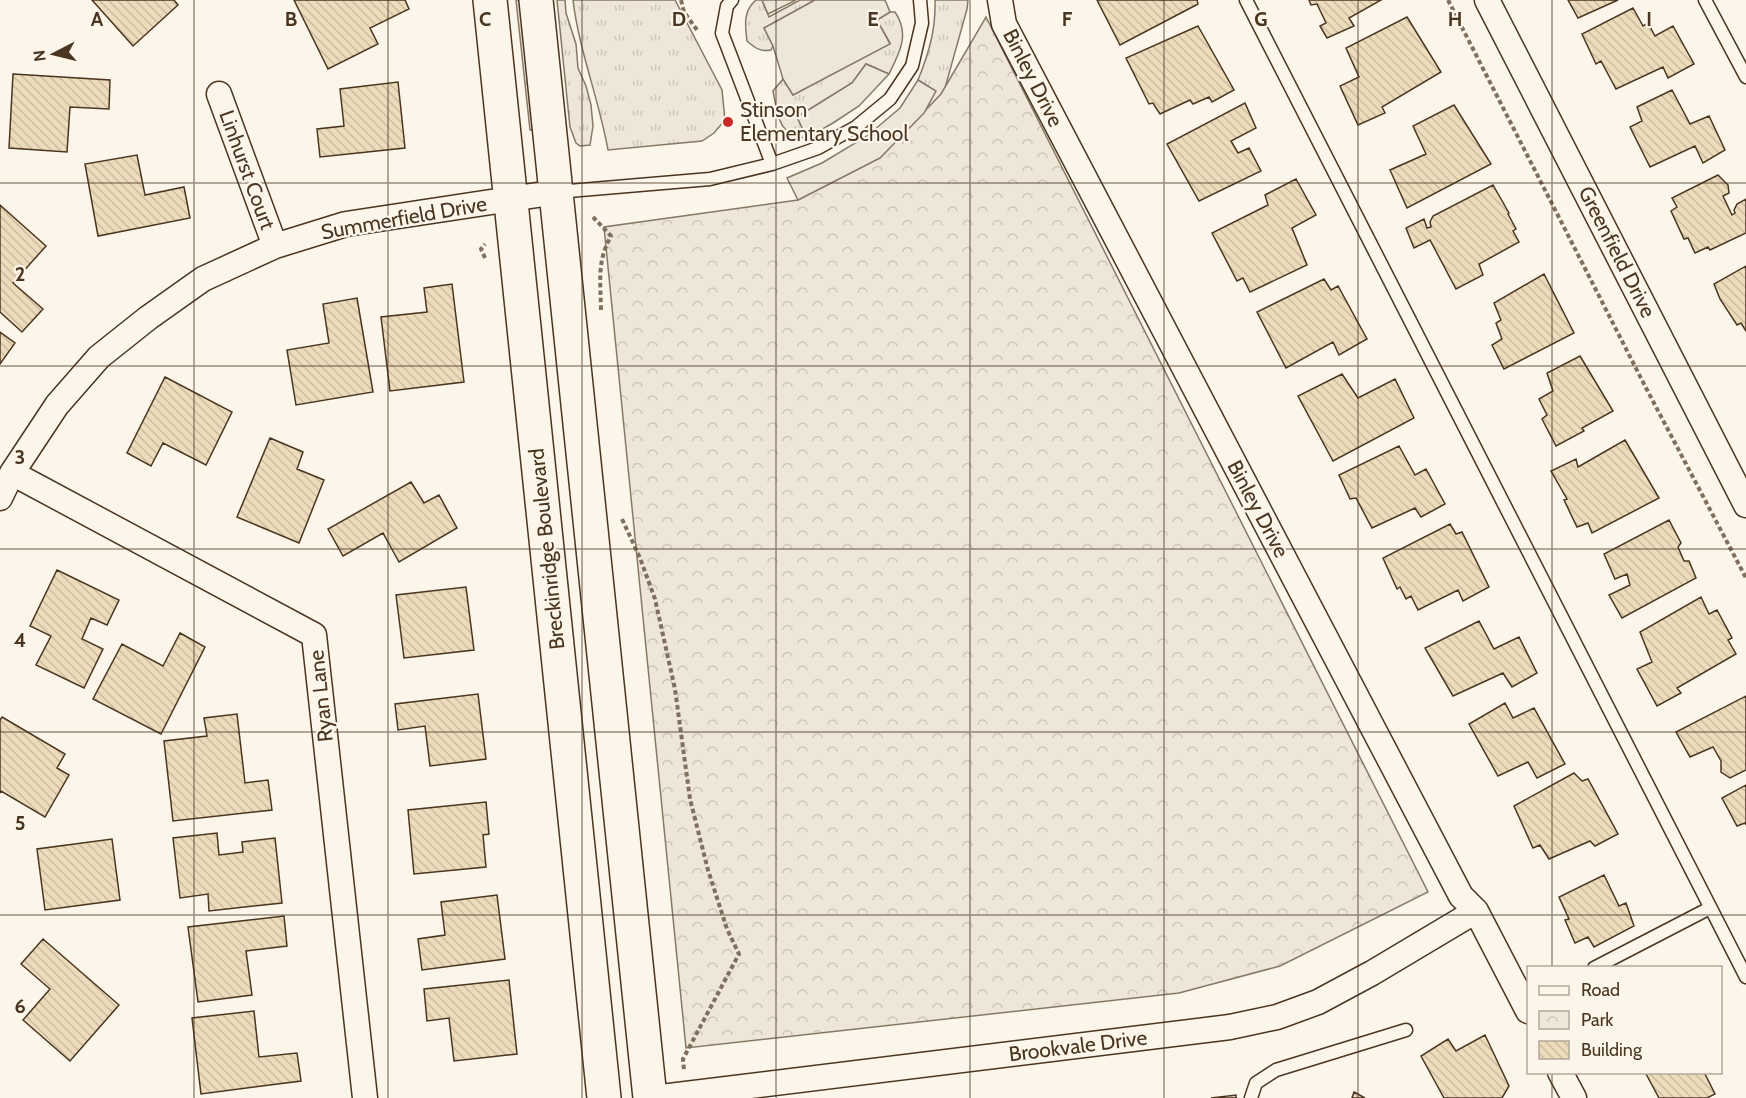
<svg xmlns="http://www.w3.org/2000/svg" width="1746" height="1098" font-family="Cabin,sans-serif">
	<style>
		.grass { fill: url(#grass-tufts); stroke: #887966; stroke-width: 1.5 }
		.park { fill: url(#park-crowns); stroke: #887966; stroke-width: 1.5 }
		.parking { fill: #ede7d9; stroke: #887966; stroke-width: 1.5 }
		.building { fill: url(#building-back-hatch); stroke: #4a3520; stroke-width: 1.5 }
		.lines { fill: none; stroke-linecap: round; stroke-linejoin: round }
		.lane-casing { stroke: #4a3520; stroke-width: 15 }
		.street-casing { stroke: #4a3520; stroke-width: 27 }
		.secondary-casing { stroke: #4a3520; stroke-width: 36 }
		.path { stroke: #7f6f5c; stroke-width: 4; stroke-dasharray: 4.5 3; stroke-linecap: butt }
		.lane { stroke: #fbf6e9; stroke-width: 12 }
		.street { stroke: #fbf6e9; stroke-width: 24 }
		.secondary { stroke: #fbf6e9; stroke-width: 33 }
		.grid { fill: none; stroke: #4a3520; stroke-width: 1.5; stroke-opacity: 0.55 }
		.poi-dot { fill: #c62828; stroke: #fbf6e9; stroke-width: 2 }
		.labels { text-anchor: middle; stroke-width: 4.5; stroke-linejoin: round; paint-order: stroke }
		.street-label { font-size: 21px; fill: #4a3520; stroke: #fbf6e9 }
		.poi-label { font-size: 21px; fill: #4a3520; stroke: #fbf6e9; text-anchor: start }
		.grid-label { font-size: 20px; text-anchor: middle; font-weight: bold; fill: #4a3520; stroke: #fbf6e9; stroke-width: 4.5; stroke-linejoin: round; paint-order: stroke }
	</style>
	<defs>
		<pattern id="grass-tufts" width="24" height="20" patternUnits="userSpaceOnUse" patternTransform="scale(1.5)"><rect width="24" height="20" fill="#ede6d9"/><path d="M3 7l-1-3M5 7V3M7 7l1-3M15 17l-1-3M17 17v-4M19 17l1-3" fill="none" stroke="#cdc6ba"/></pattern>
		<pattern id="park-crowns" width="20" height="18" patternUnits="userSpaceOnUse" patternTransform="scale(1.5)"><rect width="20" height="18" fill="#ede6d9"/><path d="M2 6a3 3 0 1 1 6 0M12 15a3 3 0 1 1 6 0" fill="none" stroke="#cdc6ba"/></pattern>
		<pattern id="building-back-hatch" width="6" height="6" patternUnits="userSpaceOnUse" patternTransform="scale(1.5)"><rect width="6" height="6" fill="#ecdcbc"/><path d="M-1 5l2 2M0 0l6 6M5-1l2 2" fill="none" stroke="#ccbda1"/></pattern>
	</defs>
	<rect width="100%" height="100%" fill="#fbf6e9"/>
	<path class="grass" d="M516,0H524L540,129L530,130Z
		M557,0H565L566,13L576,44L578,68L586,86L591,105L593,126L590,145L580,146L576,143L570,127Z
		M573,0H675L722,90L725,120L714,133L702,141L608,150C599,99 579,51 573,0Z
		M756,0H762L769,17L800,0H815L764,28L773,46L771,50C760,52 755,48 747,41C745,25 743,11 756,0Z
		M935,0H968L967,9L945,88L939,101L924,113L935,91L918,80C929,53 936,29 935,0Z
		M890,12H895C910,34 900,52 889,74L866,64L852,83L797,117L807,138C778,136 778,116 773,91L783,79L793,95L890,43L877,20Z"/>
	<path class="park" d="M986,17L1428,892L1280,966L1179,993L686,1048L604,227L798,200L880,158L941,94Z"/>
	<path class="parking" d="M762,0H796L768,14Z
		M815,0H885L890,12L877,20L890,44L793,95L783,79L773,46L764,28Z
		M866,64L889,74L859,106L833,123L807,138L797,117L852,83Z
		M918,80L936,91L924,113L880,158L798,200L787,178L822,163L867,136L900,108Z"/>
	<path class="building" d="M92,0H174L178,5L133,46Z
		M294,0H405L409,9L370,28L378,44L328,69Z
		M1097,0H1197L1198,4L1120,45Z
		M1309,0H1381L1349,18L1354,26L1327,38L1320,26L1326,23L1317,4L1311,5Z
		M1568,0H1618L1578,18Z
		M1633,8L1643,26L1648,23L1655,36L1673,26L1694,64L1668,78L1663,67L1616,89L1601,61L1596,64L1582,34Z
		M1407,17L1441,72L1382,107L1385,113L1358,125L1340,86L1359,77L1346,48Z
		M1198,26L1234,90L1212,102L1209,97L1193,104L1190,100L1160,114L1153,103L1149,104L1126,58Z
		M13,74L110,80L109,109L70,107L67,152L9,148Z
		M398,82L405,148L320,157L317,129L344,126L340,89Z
		M1672,90L1690,124L1709,116L1725,150L1703,163L1695,146L1650,167L1630,127L1642,121L1637,107Z
		M1245,103L1256,128L1231,141L1238,153L1249,148L1261,171L1199,201L1167,144Z
		M1454,105L1491,164L1407,208L1390,170L1426,154L1413,126Z
		M137,155L145,195L184,187L190,218L98,236L85,164Z
		M1718,175L1728,185L1729,193L1723,196L1732,215L1735,213L1734,210L1737,204L1746,199V233L1710,250L1708,247L1695,253L1688,238L1684,239L1671,211L1677,207L1672,198Z
		M1296,179L1316,215L1292,228L1307,265L1250,292L1243,278L1237,281L1212,233L1268,205L1265,195Z
		M1493,185L1509,213L1508,214L1516,229L1513,231L1519,242L1479,264L1483,275L1456,289L1430,240L1414,248L1406,228L1424,219L1427,228L1431,227L1430,222L1433,216Z
		M0,205L46,246L13,283L43,309L22,332L0,312Z
		M1746,266V331L1741,323L1737,325L1720,299L1714,284Z
		M1544,274L1574,333L1504,369L1492,345L1502,339L1496,323L1501,320L1494,303Z
		M1324,279L1331,290L1338,286L1367,339L1339,355L1333,342L1286,368L1257,312Z
		M452,284L464,382L390,391L381,317L427,312L424,288Z
		M357,298L373,392L296,405L287,350L329,343L323,304Z
		M0,332L15,343L0,364Z
		M1580,356L1613,411L1582,428L1584,431L1556,446L1542,419L1547,415L1539,399L1553,391L1547,373Z
		M1342,374L1358,398L1395,379L1414,418L1333,461L1298,396Z
		M165,377L232,412L206,465L163,443L151,466L127,453Z
		M270,438L303,452L297,469L324,480L299,543L237,517Z
		M1625,440L1659,498L1592,533L1588,523L1577,527L1564,500L1567,499L1551,471L1576,459L1578,467Z
		M1399,446L1415,475L1426,469L1445,504L1421,517L1415,508L1372,528L1356,498L1350,499L1339,475Z
		M411,482L424,503L439,495L457,528L399,562L383,533L343,556L328,529Z
		M1669,520L1681,543L1678,547L1684,561H1689L1696,578L1622,618L1609,595L1630,585L1627,574L1615,579L1604,554Z
		M1450,524L1456,534L1462,532L1489,587L1463,601L1458,590L1418,610L1411,596L1406,599L1400,587L1397,589L1383,558Z
		M57,570L119,600L107,625L91,618L82,639L103,649L84,688L36,665L51,636L30,626Z
		M466,587L474,650L404,658L396,595Z
		M1701,597L1709,614L1717,610L1732,638L1728,640L1736,654L1677,688L1681,693L1657,706L1637,669L1652,662L1640,632Z
		M1479,621L1494,649L1519,637L1537,673L1512,687L1503,673L1453,696L1425,648Z
		M180,633L205,647L161,734L93,699L122,644L163,666Z
		M478,694L486,759L430,766L425,726L398,730L395,704Z
		M1746,696V770L1730,778L1721,772V761L1713,747L1690,757L1676,732Z
		M1505,703L1513,718L1534,708L1565,764L1537,778L1528,762L1498,776L1469,724Z
		M237,714L245,783L268,780L272,810L173,821L164,741L207,736L204,718Z
		M2,717L65,754L57,768L69,775L45,817L1,791L0,793V720Z
		M1574,773L1582,781L1588,779L1618,834L1595,846L1590,841L1549,859L1540,845L1533,848L1514,806Z
		M1746,785V825L1745,823L1737,826L1722,798Z
		M486,802L489,834L483,835L486,867L414,874L408,810Z
		M217,833L219,855L243,852L242,842L275,838L282,903L209,911L208,894L180,898L173,838Z
		M112,839L120,900L45,910L37,849Z
		M1604,875L1619,906L1626,903L1634,926L1594,947L1588,937L1575,943L1565,920L1569,919L1559,897Z
		M497,895L505,959L422,970L418,939L445,935L441,902Z
		M284,916L287,946L246,951L252,995L198,1002L188,927Z
		M43,939L119,1005L70,1061L23,1020L50,989L21,964Z
		M509,980L517,1054L454,1061L449,1018L427,1021L424,989Z
		M254,1011L259,1057L297,1053L301,1081L201,1094L192,1018Z
		M1485,1035L1509,1086L1502,1098H1444L1421,1056L1448,1039L1456,1051Z
		M1645,1072H1704L1715,1094L1707,1098H1659Z
		M1354,1092L1365,1098H1352Z
		M1236,1095V1098H1211Z"/>
	<g class="lines">
		<g class="lane-casing">
			<path id="lane" d="M732,0L727,6L722,33L772,164
				M1246,0L1746,977
				M1705,0L1746,77
				M557,192L710,179L772,164L818,148L856,127L890,99L912,66L922,23L920,0
				M1594,968L1710,908
				M1251,1098L1256,1083L1276,1070L1406,1030"/>
		</g>
		<g class="street-casing">
			<path id="street" d="M1000,0L1004,24L1461,896L1476,911L1528,1011
				M1487,0L1746,505
				M219,94L275,246
				M12,473L314,635L365,1098
				M0,498L12,473L57,405L99,357L148,318L203,279L275,246L346,224L557,192
				M1560,1072L1574,1098
				M653,1098L1230,1027L1277,1017L1318,1002L1372,973L1476,911"/>
		</g>
		<g class="secondary-casing">
			<path id="secondary" d="M490,0L604,1098
				M536,0L650,1098"/>
		</g>
		<path class="path" d="M681,0L684,12L697,30
			M1448,0L1645,386L1746,578
			M593,217L611,236C596,263 601,283 601,312
			M485,258L481,249L485,244
			M622,519L640,558L655,599L675,689L690,799L708,870L727,929L739,954L683,1059L684,1070"/>
		<use href="#lane" class="lane"/>
		<use href="#street" class="street"/>
		<use href="#secondary" class="secondary"/>
	</g>
	<path class="grid" d="M194,0V1098M388,0V1098M582,0V1098M776,0V1098M970,0V1098M1164,0V1098M1358,0V1098M1552,0V968M0,183H1746M0,366H1746M0,549H1746M0,732H1746M0,915H1746M1552,1072V1098"/>
	<circle class="poi-dot" cx="728" cy="122" r="6"/>
	<g class="labels">
		<g class="street-label">
			<text transform="translate(1033 78) rotate(63)" y="7">Binley Drive</text>
			<text transform="translate(247 170) rotate(70)" y="7">Linhurst Court</text>
			<text transform="translate(404 218) rotate(-10)" y="7">Summerfield Drive</text>
			<text transform="translate(1617 252) rotate(63)" y="7">Greenfield Drive</text>
			<text transform="translate(1258 509) rotate(62)" y="7">Binley Drive</text>
			<text transform="translate(547 549) rotate(-96)" y="7">Breckinridge Boulevard</text>
			<text transform="translate(321 696) rotate(-96)" y="7">Ryan Lane</text>
			<text transform="translate(1078 1046) rotate(-7)" y="7">Brookvale Drive</text>
		</g>
		<g class="poi-label">
			<text x="740" y="117">Stinson<tspan x="740" dy="24">Elementary School</tspan></text>
		</g>
	</g>
	<g class="grid-label">
		<text x="97" y="26">A</text>
		<text x="291" y="26">B</text>
		<text x="485" y="26">C</text>
		<text x="679" y="26">D</text>
		<text x="873" y="26">E</text>
		<text x="1067" y="26">F</text>
		<text x="1261" y="26">G</text>
		<text x="1455" y="26">H</text>
		<text x="1649" y="26">I</text>
		<text x="20" y="281">2</text>
		<text x="20" y="464">3</text>
		<text x="20" y="647">4</text>
		<text x="20" y="830">5</text>
		<text x="20" y="1013">6</text>
	</g>
	<rect x="1527" y="966" width="195" height="108" fill="#fbf6e9" stroke="#b4a999" stroke-width="1.5"/>
	<rect x="1539" y="986" width="30" height="9" fill="#fbf6e9" stroke="#b4a999" stroke-width="1.5"/>
	<text x="1581" y="996" font-size="18" fill="#4a3520">Road</text>
	<rect x="1539" y="1011" width="30" height="18" fill="url(#park-crowns)" stroke="#b4a999" stroke-width="1.5"/>
	<text x="1581" y="1026" font-size="18" fill="#4a3520">Park</text>
	<rect x="1539" y="1041" width="30" height="18" fill="url(#building-back-hatch)" stroke="#b4a999" stroke-width="1.5"/>
	<text x="1581" y="1056" font-size="18" fill="#4a3520">Building</text>
	<g transform="translate(54 54) rotate(263)" stroke="#fbf6e9" stroke-width="4.5" paint-order="stroke">
	<path d="M0-4.5L10 22L0 15L-10 22Z" fill="#4a3520"/>
	<text y="-9" font-size="16" font-weight="bold" text-anchor="middle" fill="#4a3520">N</text>
	</g>
</svg>
